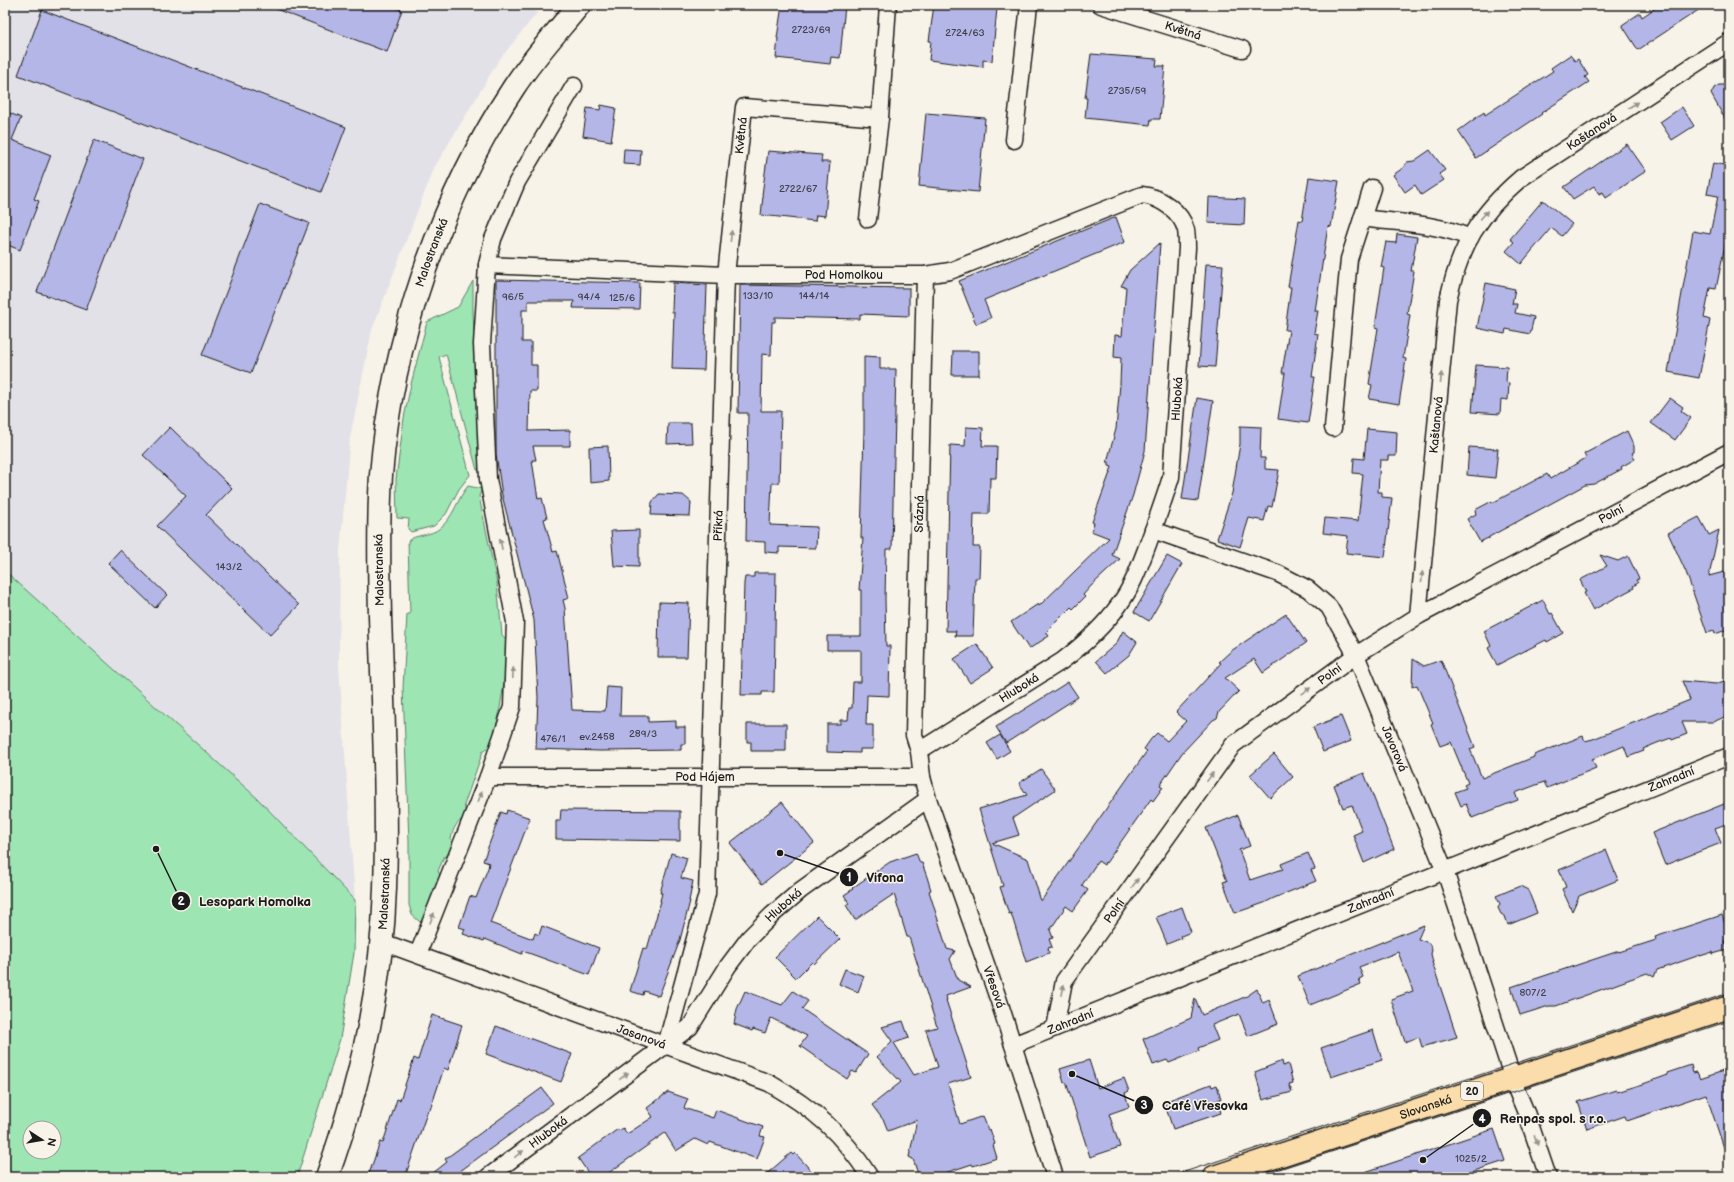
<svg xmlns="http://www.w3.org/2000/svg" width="1734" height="1182" font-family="'Balsamiq Sans',sans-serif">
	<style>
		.built { fill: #e3e1e8 }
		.green { fill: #9de5b3; stroke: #5c8068; fill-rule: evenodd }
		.building { fill: #b4b6e7; stroke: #1c1c1c }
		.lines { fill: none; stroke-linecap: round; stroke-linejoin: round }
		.street-casing { stroke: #1c1c1c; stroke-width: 19 }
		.secondary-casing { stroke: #1c1c1c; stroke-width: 25 }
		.primary-casing { stroke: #1c1c1c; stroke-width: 25 }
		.street { stroke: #f7f3e8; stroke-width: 16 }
		.secondary { stroke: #f7f3e8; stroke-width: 22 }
		.primary { stroke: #fbddab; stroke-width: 22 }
		.tram { stroke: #1c1c1c; stroke-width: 1 }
		.oneway { fill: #94928c }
		.labels { text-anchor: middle; stroke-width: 3; stroke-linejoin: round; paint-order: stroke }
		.number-label { font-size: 10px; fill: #42424f }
		.shield { fill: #f7f3e8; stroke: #5e5c59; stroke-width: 1 }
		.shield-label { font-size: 11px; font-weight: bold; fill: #1c1c1c }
		.street-label { font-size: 12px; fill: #1c1c1c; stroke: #f7f3e8 }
		.leader { fill: none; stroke: #1c1c1c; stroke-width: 1.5 }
		.callout-dot { fill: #1c1c1c; stroke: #f7f3e8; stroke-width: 1.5 }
		.mark-label { font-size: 12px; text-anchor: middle; font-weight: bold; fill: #fff }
		.callout-label { font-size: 13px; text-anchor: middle; font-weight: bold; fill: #1c1c1c; stroke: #f7f3e8; stroke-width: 3; stroke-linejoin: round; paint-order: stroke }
	</style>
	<rect width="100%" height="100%" fill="#f7f3e8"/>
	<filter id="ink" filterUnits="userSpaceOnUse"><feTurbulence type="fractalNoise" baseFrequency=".025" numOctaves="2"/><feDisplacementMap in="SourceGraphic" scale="8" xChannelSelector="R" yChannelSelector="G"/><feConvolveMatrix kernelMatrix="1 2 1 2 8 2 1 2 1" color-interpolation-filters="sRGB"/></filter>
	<g filter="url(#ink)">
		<path class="built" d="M5,5H530L537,13L499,60L434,168L372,330L350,438L340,551L339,665L355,900L257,798L5,571Z"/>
		<path class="green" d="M473,281V313L481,469L477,470L446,354L439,357L470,475L459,489L446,514L434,526L411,532L408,529L409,519L397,518L396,479L404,418L411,384L427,322L458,307Z
			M468,486L482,489L479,496L497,583L502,635L508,641L504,683L498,720L491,746L483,751L464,805C469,821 461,816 455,827C453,830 452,835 451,839L454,847L451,853L444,857L438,871L442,880L424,919L420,922L412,915L409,905V842L403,688L407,614H410L408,541C415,534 432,536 440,528C454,517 457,499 468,486Z
			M5,571L257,798L355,900L354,953L340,1039L297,1177H5ZM30,1128H54V1152H30Z"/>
		<path class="building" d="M268,5H388L402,10L387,52L268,6Z
			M782,5H845L840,58L831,57L830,64L776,58L778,38H777Z
			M934,5H988V7L997,8L992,61L983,60V67L929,60L931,41H929Z
			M1660,5H1706L1638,50L1622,25L1640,13L1642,17Z
			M42,10L346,127L321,192L18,75Z
			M1091,54L1157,59L1156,66H1165L1160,119H1151L1150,125L1085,118L1087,98H1085Z
			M1570,55L1575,61L1578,59L1588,75L1585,77L1589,82L1541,113L1542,114L1476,158L1458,131L1484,112L1485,115L1553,71L1551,68Z
			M1719,85H1729V126L1711,94L1714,88Z
			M601,105L616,108L611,141L583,136L587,108L600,110Z
			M1682,107L1694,126L1672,140L1660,122Z
			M5,111L21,118L12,140L51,155L34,199L39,201L20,250L5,244Z
			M926,113L985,118L978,192L919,186Z
			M94,140L143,159L86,310L37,292Z
			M1627,144L1646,171L1606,198L1603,192L1599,194L1594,186L1573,199L1564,187Z
			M624,149L641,150L640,165L623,164Z
			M1430,150L1445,170L1439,174L1444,180L1421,195L1415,185L1405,192L1393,175L1403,168L1407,162L1414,161Z
			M768,151L822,155L821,162H830L825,216L816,215L815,221L761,215L763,196L762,195Z
			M1713,163L1729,166V225L1716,289L1710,288L1704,318L1710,320L1699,378L1668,372L1693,231L1710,234L1718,196L1707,194Z
			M1309,177L1339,181L1331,227L1328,226L1315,311H1318L1314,333L1318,334L1312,377H1315L1308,423L1278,419L1285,373H1282L1289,330H1285L1291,287H1288L1299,220L1302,221Z
			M1209,197L1245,199L1244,225L1208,223Z
			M1543,200L1572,224L1562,236L1551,228L1521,264L1506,251L1514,242L1510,239Z
			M260,204L309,223L251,373L202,355Z
			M1116,217L1125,242L984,300L991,318L976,324L959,281Z
			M1397,234L1417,237L1411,271H1414L1407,314L1410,315L1403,358L1406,359L1399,404L1369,399L1372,385L1369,384L1378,328L1375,327L1384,268L1381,267L1386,242L1396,243Z
			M1160,243L1145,451L1133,495L1112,555L1120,559L1091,586L1083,595L1085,597L1073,609L1071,607L1046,632L1049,636L1029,649L1011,622L1038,604L1039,606L1109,538L1091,531L1094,523L1092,522L1112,467L1109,466V462H1107L1116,429L1120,384L1121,358L1114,357L1115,335L1122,336L1126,287L1121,286L1130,270Z
			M1206,264L1223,265L1215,367L1199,366Z
			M496,280L640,283L639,309L573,308L574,301H528V310H522V342H531V365H537V391H530L529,431L570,430V446H533L536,460H532L538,499L542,498L547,518L544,519L553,552L557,551L569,598L563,600L565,608L572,710L605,711L607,687L621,688L620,716H648V722L676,721V727H685V744H681V750L600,751L536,749L538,698L534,620L502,495L496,454Z
			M673,283L707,285L704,370L672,369L674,312H672Z
			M1486,283L1515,289L1512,304H1517L1515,313L1534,317L1530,334L1506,329L1505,334L1477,328Z
			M740,285L909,288V316L860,314V319L775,317V322H772L771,355L762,354L761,411H781L779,483H772L770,525L817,527L816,548L779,547V553L765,552V542L746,541L748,413H738Z
			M953,351H979V375H952Z
			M864,356L880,357V369H896L892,549H886L885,599L886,646H890L889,696L867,695L866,725H873V749H860V753L827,752V724H840V720H848L849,708H852L853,682H861V650H827V636H861V590H859L863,538H861L864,430Z
			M1476,365L1507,367L1506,382L1509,383L1508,400L1501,399L1500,414L1472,412Z
			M1197,398L1213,401L1198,501L1182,499Z
			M1670,398L1683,407L1681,411L1691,418L1675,440L1651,423Z
			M668,423H691L692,443L667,444Z
			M1240,426L1261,427L1260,458H1265V469L1279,470L1272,507L1268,506L1264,521L1249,518L1240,547L1217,539L1232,493L1240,444Z
			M170,427L232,488L206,515L299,605L270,635L157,526L186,496L143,455Z
			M966,427L983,428L982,446H997L996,478H990L989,514H974L973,547H980L979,578H975L973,636H955L956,631H946L950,445L965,446Z
			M1367,429L1397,432L1396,456H1388V460H1380L1378,492H1382V497L1392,498L1385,557L1346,553L1348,536L1323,533L1325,518L1358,521L1363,474L1353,473L1354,458L1364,459Z
			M1627,431L1634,446V452L1632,453L1635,459L1621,467L1622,469L1594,484L1585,485L1489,537V539L1488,538L1480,542L1467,519L1476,514L1475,510L1492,501V503L1547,474L1550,479L1586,458L1584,454Z
			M608,446L609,481L590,483L589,447Z
			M1469,447L1498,449L1495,478L1467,475Z
			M659,494L683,495L691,502L690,516L651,515L652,502Z
			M1699,517L1709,535L1719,530L1709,576L1724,572L1725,574L1729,573V629L1715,634L1714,631L1707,633L1686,572L1668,533Z
			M639,530V567L614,566L611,531Z
			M120,550L167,595L155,608L108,563Z
			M1600,555L1618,561L1628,556L1639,579L1636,580L1638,583L1633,586L1634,588L1593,610L1584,593L1586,592L1580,580L1607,566Z
			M1167,556L1182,564L1149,621L1134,612Z
			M754,573H776L774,692H762V695H741L744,583L745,577H754Z
			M1543,600L1550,614L1552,613L1563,633L1547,642L1546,640L1497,665L1488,648L1491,646L1484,631Z
			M659,602L689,603L687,657H658Z
			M1286,614L1306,643L1263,673L1254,659L1225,678L1239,691L1219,712L1217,718L1213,720L1182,753L1160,785L1163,787L1153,801L1151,799L1106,863L1105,862L1104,865L1098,861L1082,885L1088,890L1073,911L1066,906L1050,930L1053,938L1049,939L1052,947L1048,948L1049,953L1026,962L1011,913L1009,914L1000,887L1003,886L979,809L1027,795L1019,783L1041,769L1054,787L1055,790L1013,818L1019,835L992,843L1028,859L1041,901L1147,751L1144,749L1151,739L1157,733L1167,741L1186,721L1176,712L1221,663L1219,662L1231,651Z
			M1123,631L1137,642L1129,655L1107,673L1096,661L1116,644Z
			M977,644L993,668L970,683L954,659Z
			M1413,659L1424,666L1441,660L1475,747L1470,749L1482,778L1534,757V755L1583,736L1585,741L1593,739L1690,700L1682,681L1716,684L1729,679V715L1713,722H1682L1687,734L1672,740L1671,738L1657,743L1643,749L1644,751L1628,757L1624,746L1592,759L1596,768L1547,788L1544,782L1515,793L1518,800L1472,818L1466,804L1461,806L1455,792L1466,788L1464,785L1468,783L1451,742L1440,746L1431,724L1433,723L1417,685L1412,687Z
			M1068,682L1078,697L1006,743L996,727Z
			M1341,716L1351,741L1323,752L1313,727Z
			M747,724H786V751H751V742H747Z
			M1000,735L1010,751L997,759L987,743Z
			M1274,754L1293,777L1270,798L1250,775Z
			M1364,773L1394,849L1364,863L1353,835L1362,831L1352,805L1343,808L1334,785Z
			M782,802L814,843L762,884L730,843Z
			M1729,802V823L1715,828L1721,843L1665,865L1652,833Z
			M507,810L530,818L490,923L533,939L535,933L539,935L542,926L599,948L589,975L523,951L522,954L485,939L484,941L463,934L465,929L459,927L470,896L476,898L488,868L489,863L483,861L501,812L506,814Z
			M561,810L680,811V841L556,839V821H560Z
			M1238,815L1250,846L1239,850L1250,880L1283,869L1281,864L1308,853L1315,869L1311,870L1316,881L1274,898L1264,903L1235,913L1223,882L1227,881L1206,828Z
			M1606,850L1618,880L1579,896L1572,911L1562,889L1566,887L1559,870Z
			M671,853L687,858L681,878L693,881L689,901H690L680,940L659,996L644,991L643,995L630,991L643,948L647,949L661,901H660L662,893H660Z
			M916,853L920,863H922L927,877L931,890L929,891L947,949L955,951L950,959L958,980L971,987L946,996L947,1000H946L971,1077L948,1084L960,1124L983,1116L988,1130L990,1129L995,1144L993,1145L997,1158L973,1166L972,1164L942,1174L943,1177H919L913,1159L909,1157L917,1120L888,1131L884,1121L872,1105L901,1082L877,1057L892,1041L882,1027L903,1021L909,1038L894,1043L914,1075L938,1067L926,1030L937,1027L909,937H907L894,894L855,920L846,905L849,903L844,895L853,889L852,888L890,862Z
			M1520,886L1528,890L1537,913L1508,925L1505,916L1501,914L1498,908L1500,904L1496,896Z
			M1182,907L1191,932L1181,936L1182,938L1167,944L1156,917Z
			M1722,915L1729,937V940L1724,941L1727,950L1713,954V952L1700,956V955L1657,970L1654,977L1647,973L1556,1006H1549L1520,1015L1511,987L1619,951V952L1656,940L1655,937Z
			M817,916L840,939L814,964L812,962L796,978L775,957Z
			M1424,925L1418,939L1429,943L1432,950L1431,954L1433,962H1432L1457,1037L1422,1047L1419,1037L1405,1042L1391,999L1413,991L1398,952L1359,967L1363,977L1359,979L1361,984L1310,1005L1298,976Z
			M845,969L864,976L858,992L839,984Z
			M1257,989L1263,1003L1269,1000L1278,1024L1248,1036L1239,1014L1212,1025L1218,1040L1198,1048L1199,1051L1169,1063L1167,1060L1153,1065L1143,1039L1191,1018L1195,998L1202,1015L1247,996Z
			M745,991L782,1005L793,991L808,1001L802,1009L868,1054L856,1073L852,1071L847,1079L800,1046L807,1036L771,1018L765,1033L753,1029L752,1031L734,1024L737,1009Z
			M432,1015L462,1025L448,1070L444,1068L430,1110H428L405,1177H368L380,1142L383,1143L397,1099L400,1100L414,1058L418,1060Z
			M496,1026L572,1054L561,1082L486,1054Z
			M1373,1030L1382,1060L1331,1077L1321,1048Z
			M1089,1060L1098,1088L1124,1078L1129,1091L1125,1093L1129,1107L1109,1114L1120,1147L1090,1157L1066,1082L1064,1083L1060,1069Z
			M1282,1061L1283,1066L1288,1064L1293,1083L1289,1084L1292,1092L1263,1100L1255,1072Z
			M1691,1065L1693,1073L1697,1072L1700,1079L1729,1069V1154H1726L1706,1094L1627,1121L1625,1116L1587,1129L1578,1102L1616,1090L1617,1092L1643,1084L1668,1075L1667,1073Z
			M1211,1084L1212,1087L1217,1085L1221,1099L1217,1100L1221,1113L1173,1129L1164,1102Z
			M542,1088L553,1103L452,1177H428L447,1162L445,1159Z
			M668,1092L688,1099L684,1108L713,1118L716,1110L763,1127L760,1136L765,1137L757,1159L710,1142L708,1145L695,1139L676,1151L665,1133L603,1177H591L578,1158L618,1129L619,1131L623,1128L627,1134L653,1117L647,1108Z
			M1494,1129L1505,1161L1471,1172L1473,1177H1359V1174Z
			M791,1153L793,1155L795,1153L817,1177H763Z"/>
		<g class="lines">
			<g class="street-casing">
				<g id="street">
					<path id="s1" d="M1101,5L1242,49"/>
					<path d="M1014,140L1029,5"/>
					<path d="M1362,218C1396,223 1439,223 1470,238"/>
					<path d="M868,219L880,118L888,5"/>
					<path id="s2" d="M487,265L726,275H925L950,271L1142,195C1160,197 1181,211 1186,230C1187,236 1187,242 1187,248L1171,477C1164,500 1156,522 1148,544C1140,565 1133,586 1119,605C1104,626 1083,645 1062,661L919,751L922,777L928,799L999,1001L1055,1177"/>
					<path d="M1333,428L1349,259L1372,188"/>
					<path id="s3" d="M1153,530L1277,573L1308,589L1329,607L1356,655L1445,871L1517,1091L1527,1115L1548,1177"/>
					<path id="s4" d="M1418,616L1448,300C1460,246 1479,214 1521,178L1729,42"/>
					<path id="s5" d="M919,751L914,735L925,275"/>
					<path id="s6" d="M488,777H922"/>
					<path id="s7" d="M382,942L769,1083C814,1109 842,1133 870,1177"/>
					<path d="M418,954L488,777L512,707L515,622L488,479L482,344L487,265L493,239L517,182L574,86"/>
					<path id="s8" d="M1055,1028L1064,981L1233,745L1356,655L1418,616L1729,452"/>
					<path id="s9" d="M666,1045L707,894L726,275L744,107L880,118"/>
					<path id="s10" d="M1013,1045L1729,756"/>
					<path id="s11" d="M488,1177L690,1027L728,966L749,938L772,915L801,890L928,799"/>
				</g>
			</g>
			<g class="secondary-casing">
				<g id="secondary">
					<path id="s12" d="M327,1177C360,1085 382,986 385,888C388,798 383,707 380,616C379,569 378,522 381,475C392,341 440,199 514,87C533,58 557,32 579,5"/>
				</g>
			</g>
			<g class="primary-casing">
				<g id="primary">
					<path id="s13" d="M1214,1177L1729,1007"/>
				</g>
			</g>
			<use href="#street" class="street"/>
			<use href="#secondary" class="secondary"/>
			<use href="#primary" class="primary"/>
			<path class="tram" d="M1169,1177L1729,993
				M1255,1177L1729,1021"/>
		</g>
		<defs><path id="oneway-solid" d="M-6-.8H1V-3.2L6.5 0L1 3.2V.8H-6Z"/></defs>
		<g class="oneway">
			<use href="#oneway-solid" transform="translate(1633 105) rotate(-33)"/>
			<use href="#oneway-solid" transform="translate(1484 215) rotate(-50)"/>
			<use href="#oneway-solid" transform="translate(731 236) rotate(-84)"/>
			<use href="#oneway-solid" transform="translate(1441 378) rotate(-85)"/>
			<use href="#oneway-solid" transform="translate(501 544) rotate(-101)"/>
			<use href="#oneway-solid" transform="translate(1422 577) rotate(-85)"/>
			<use href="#oneway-solid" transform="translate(513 673) rotate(-88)"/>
			<use href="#oneway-solid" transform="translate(1306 691) rotate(-36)"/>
			<use href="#oneway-solid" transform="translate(1210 777) rotate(-54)"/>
			<use href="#oneway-solid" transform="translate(480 797) rotate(-68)"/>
			<use href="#oneway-solid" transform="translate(1135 883) rotate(-54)"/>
			<use href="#oneway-solid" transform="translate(432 918) rotate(-68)"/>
			<use href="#oneway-solid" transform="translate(1063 990) rotate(-79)"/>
			<use href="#oneway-solid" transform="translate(624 1076) rotate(-37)"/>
			<use href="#oneway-solid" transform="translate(1536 1140) rotate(72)"/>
			<use href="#oneway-solid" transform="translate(519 1154) rotate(-37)"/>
		</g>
	</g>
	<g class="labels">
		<g class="number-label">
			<text x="811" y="33">2723/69</text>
			<text x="965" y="36">2724/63</text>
			<text x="1127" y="94">2735/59</text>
			<text x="798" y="192">2722/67</text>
			<text x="758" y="299">133/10</text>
			<text x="814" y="299">144/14</text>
			<text x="513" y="300">96/5</text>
			<text x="589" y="300">94/4</text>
			<text x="622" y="301">125/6</text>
			<text x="229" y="570">143/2</text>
			<text x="643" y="737">289/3</text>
			<text x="597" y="740">ev.2458</text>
			<text x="553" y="742">476/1</text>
			<text x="1533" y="996">807/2</text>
			<text x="1471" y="1162">1025/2</text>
		</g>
		<rect class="shield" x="1461" y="1082" width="22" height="18" rx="3"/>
		<g class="shield-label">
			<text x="1472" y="1095">20</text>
		</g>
		<g class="street-label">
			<text dy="4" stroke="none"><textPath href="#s1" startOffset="86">Květná</textPath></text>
			<text dy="4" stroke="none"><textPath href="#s4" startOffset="547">Kaštanová</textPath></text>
			<text dy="4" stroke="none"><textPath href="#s9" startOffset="916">Květná</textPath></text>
			<text dy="4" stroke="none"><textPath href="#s12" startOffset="938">Malostranská</textPath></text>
			<text dy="4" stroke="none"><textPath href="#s2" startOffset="357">Pod Homolkou</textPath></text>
			<text transform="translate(1177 399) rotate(-86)" y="4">Hluboká</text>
			<text dy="4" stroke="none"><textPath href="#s4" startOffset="192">Kaštanová</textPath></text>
			<text dy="4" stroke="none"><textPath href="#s5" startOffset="238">Srázná</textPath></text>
			<text dy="4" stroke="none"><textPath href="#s8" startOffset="782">Polní</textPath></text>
			<text dy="4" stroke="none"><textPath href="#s9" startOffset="525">Příkrá</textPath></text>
			<text transform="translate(379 570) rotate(-91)" y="4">Malostranská</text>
			<text dy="4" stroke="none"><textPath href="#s8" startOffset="458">Polní</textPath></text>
			<text transform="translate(1019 688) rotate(-32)" y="4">Hluboká</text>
			<text dy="4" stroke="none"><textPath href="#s3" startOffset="350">Javorová</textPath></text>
			<text dy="4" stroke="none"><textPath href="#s6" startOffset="217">Pod Hájem</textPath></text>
			<text dy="4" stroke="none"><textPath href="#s10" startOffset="710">Zahradní</textPath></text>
			<text dy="4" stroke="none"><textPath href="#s12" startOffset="290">Malostranská</textPath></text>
			<text dy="4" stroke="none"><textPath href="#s10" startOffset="386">Zahradní</textPath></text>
			<text dy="4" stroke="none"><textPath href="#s11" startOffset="406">Hluboká</textPath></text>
			<text dy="4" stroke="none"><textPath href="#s8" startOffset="134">Polní</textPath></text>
			<text dy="4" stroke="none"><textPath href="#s2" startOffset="1613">Vřesová</textPath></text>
			<text dy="4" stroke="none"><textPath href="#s10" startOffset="62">Zahradní</textPath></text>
			<text dy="4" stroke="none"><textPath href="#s7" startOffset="276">Jasanová</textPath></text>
			<text dy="4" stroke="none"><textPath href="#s13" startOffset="223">Slovanská</textPath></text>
			<text dy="4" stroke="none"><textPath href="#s11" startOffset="75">Hluboká</textPath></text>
		</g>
	</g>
	<path class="leader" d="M780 853L849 877M156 849L181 901M1072 1074L1144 1105M1423 1160L1482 1118"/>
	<g class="callout-dot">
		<circle cx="780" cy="853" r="4"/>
		<circle cx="156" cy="849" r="4"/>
		<circle cx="1072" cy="1074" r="4"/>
		<circle cx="1423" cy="1160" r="4"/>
		<circle cx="849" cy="877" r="10"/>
		<circle cx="181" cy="901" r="10"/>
		<circle cx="1144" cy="1105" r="10"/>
		<circle cx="1482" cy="1118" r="10"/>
	</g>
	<g class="mark-label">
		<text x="849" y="881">1</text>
		<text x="181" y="905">2</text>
		<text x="1144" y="1109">3</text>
		<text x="1482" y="1123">4</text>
	</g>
	<g class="callout-label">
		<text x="885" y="882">Vifona</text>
		<text x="255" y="906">Lesopark Homolka</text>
		<text x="1205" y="1110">Café Vřesovka</text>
		<text x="1553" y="1123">Renpas spol. s r.o.</text>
	</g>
	<rect width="1734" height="1182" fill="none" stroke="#f7f3e8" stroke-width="20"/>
	<rect x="10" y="10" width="1714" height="1162" fill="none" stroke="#1c1c1c" stroke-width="1.5" filter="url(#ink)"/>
	<g transform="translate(42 1140) rotate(102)"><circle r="19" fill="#f7f3e8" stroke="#9f9d96"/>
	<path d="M0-3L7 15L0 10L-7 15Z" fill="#1c1c1c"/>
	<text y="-6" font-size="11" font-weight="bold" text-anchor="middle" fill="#1c1c1c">N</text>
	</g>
</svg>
